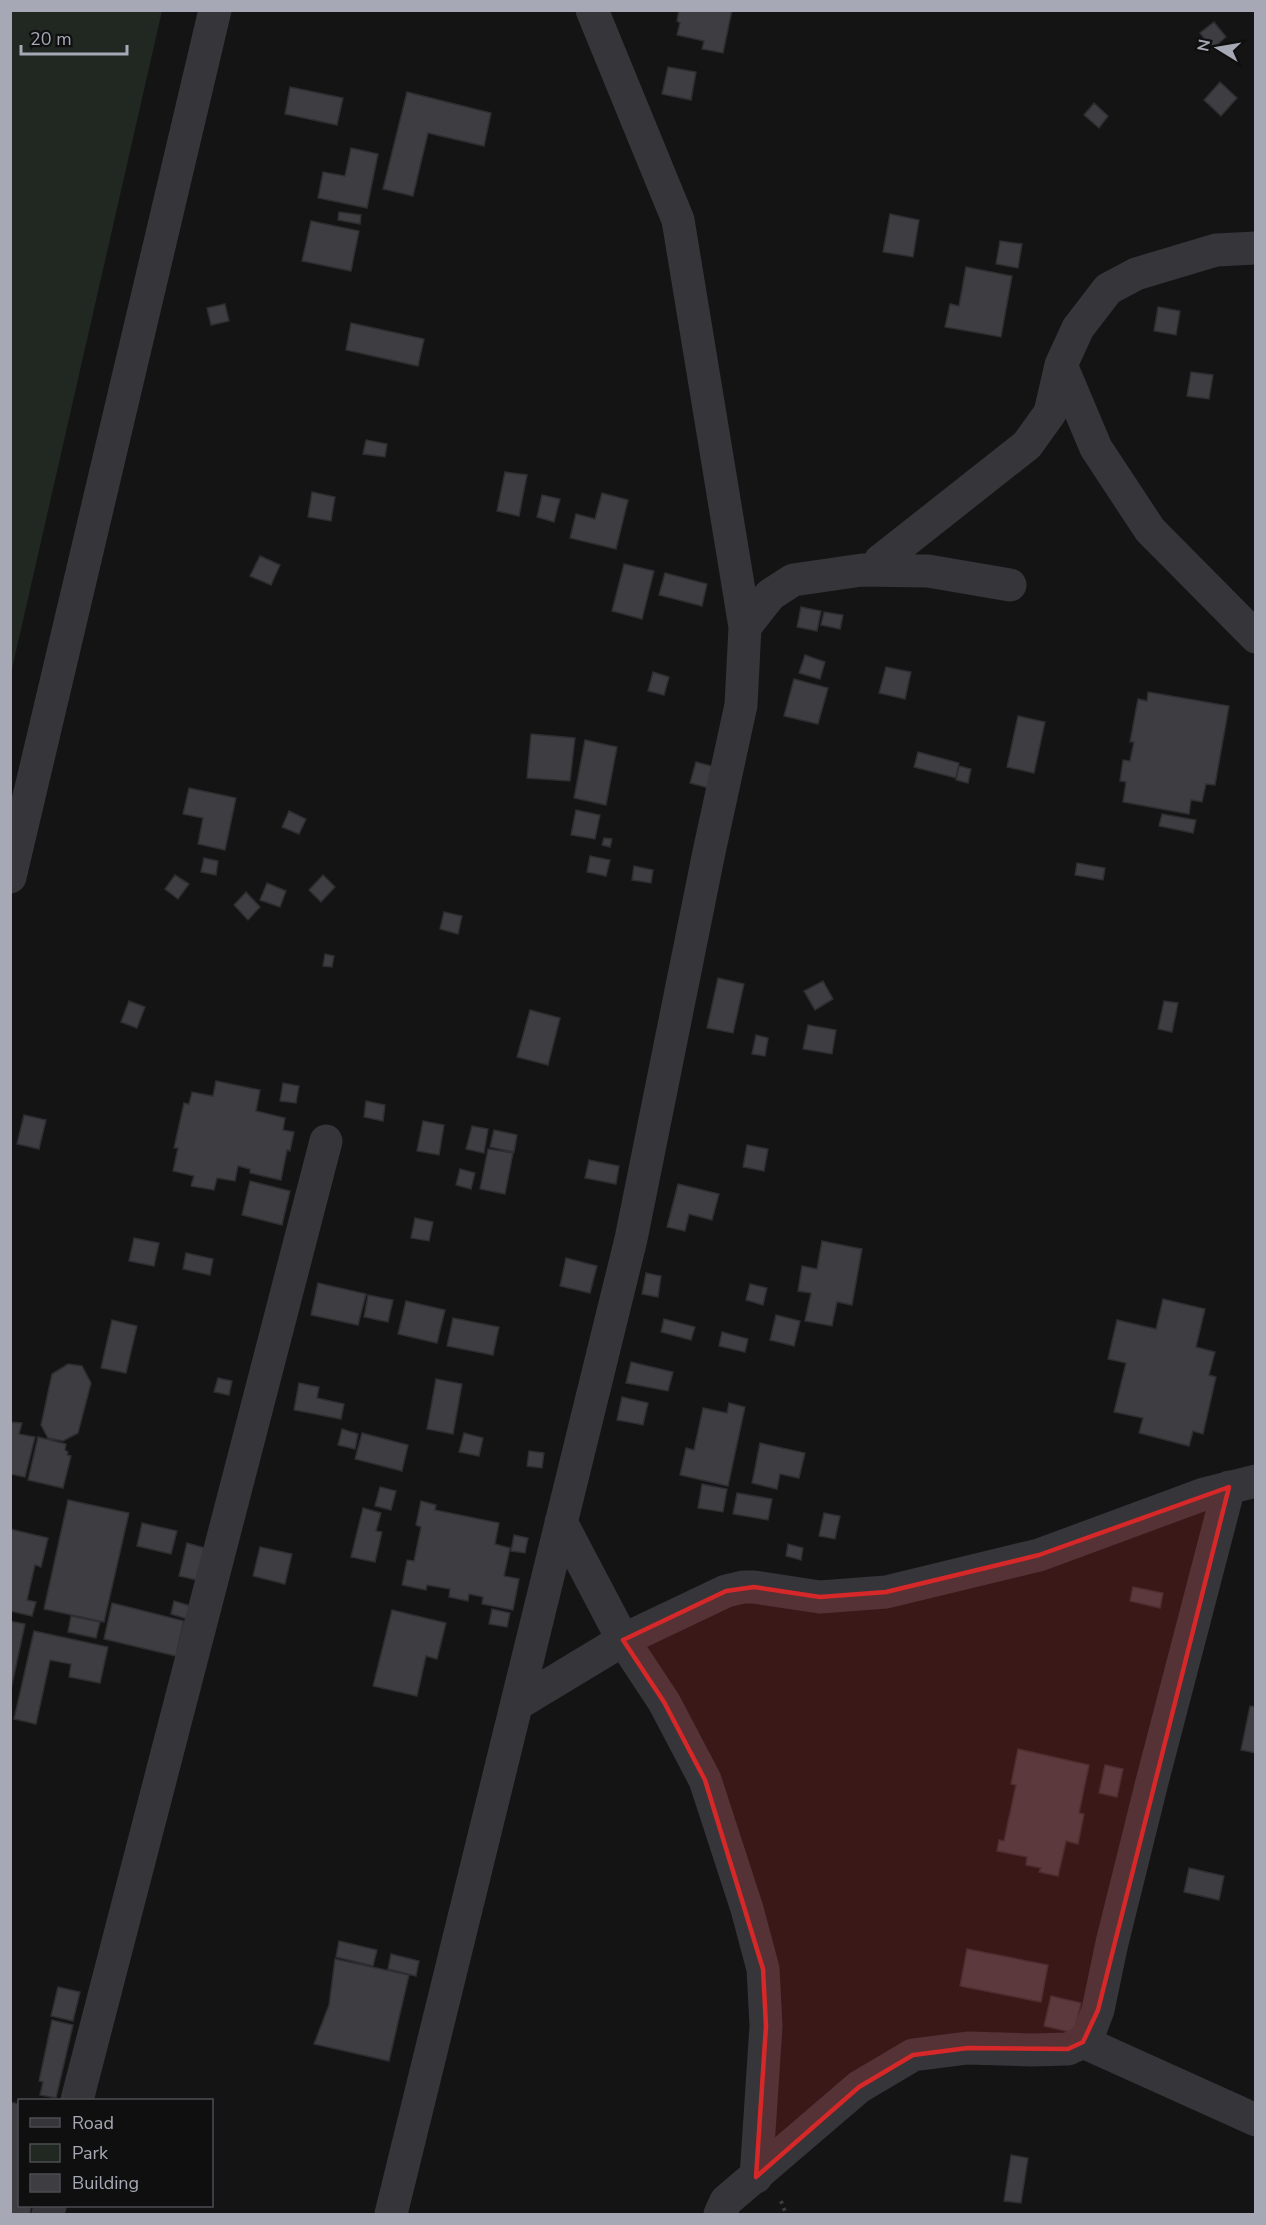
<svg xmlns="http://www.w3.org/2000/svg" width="1266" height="2225" font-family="'Nunito Sans',sans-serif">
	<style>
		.green { fill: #202821 }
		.building { fill: #3e3e42; stroke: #2e2e31; stroke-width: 1.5 }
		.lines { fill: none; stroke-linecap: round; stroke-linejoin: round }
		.path { stroke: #3b3c41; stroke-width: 4; stroke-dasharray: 3 4.5; stroke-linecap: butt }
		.minor { stroke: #35353a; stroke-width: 33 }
		.marked { fill: #d62828; fill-opacity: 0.2; stroke: #d62828; stroke-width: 4.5; stroke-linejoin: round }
	</style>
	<rect width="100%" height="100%" fill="#141415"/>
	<path class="green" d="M11,10L162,11L11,673L10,11Z"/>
	<path class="building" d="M679,10H732L723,53L702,49L704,41L677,35L680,23L677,21Z
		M1214,22L1226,37L1212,49L1200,33Z
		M668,67L696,72L691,100L662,94Z
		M1220,82L1237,98L1221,116L1204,100Z
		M290,87L343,98L337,125L285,114Z
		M407,92L491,113L484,146L428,133L413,196L383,189Z
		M1094,103L1108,116L1099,128L1084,115Z
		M351,148L378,154L367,208L318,198L323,172L345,176Z
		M339,212L361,215L360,224L338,220Z
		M890,214L919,220L913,257L883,252Z
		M311,221L359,231L351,271L302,261Z
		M1000,241L1022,244L1018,268L996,264Z
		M966,267L1012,276L1001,337L945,327L950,304L959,306Z
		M225,304L229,321L211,325L207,308Z
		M1158,307L1180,311L1176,335L1154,331Z
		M351,323L424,339L418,366L346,350Z
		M1191,372L1213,375L1209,399L1187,396Z
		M366,440L387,444L385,457L363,454Z
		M505,472L527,475L519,516L497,511Z
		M312,492L335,497L331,521L308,517Z
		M602,493L628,500L616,549L570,538L576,514L595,519Z
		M542,495L560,499L554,522L537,517Z
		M260,556L280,565L271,585L250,576Z
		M624,564L654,571L642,619L612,611Z
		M665,573L707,584L702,606L659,595Z
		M801,607L821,611L817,631L797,627Z
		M824,612L843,615L840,629L821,625Z
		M805,655L825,662L820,679L799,673Z
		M886,667L911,672L905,699L879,693Z
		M653,672L669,677L664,695L648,691Z
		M794,679L828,688L818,724L784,716Z
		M1148,692L1229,706L1215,785L1206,784L1202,802L1191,800L1189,814L1123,802L1126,782L1120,781L1123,760L1130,761L1134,742H1130L1138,699L1147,701Z
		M1018,716L1045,722L1034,773L1007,767Z
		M531,734L575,738L570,781L527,778Z
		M585,740L617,747L606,805L574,798Z
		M918,752L959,763L956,778L914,767Z
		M696,762L715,767L709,788L690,783Z
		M959,766L971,769L968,783L956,780Z
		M189,788L236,798L225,850L198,844L203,818L183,814Z
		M576,810L600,815L595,839L571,835Z
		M289,811L306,819L299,834L282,827Z
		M1162,814L1196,820L1193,833L1159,826Z
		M604,838L612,839L610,847L602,845Z
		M590,856L610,860L606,876L587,872Z
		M204,858L218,861L216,875L201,872Z
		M1077,863L1105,868L1103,880L1075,875Z
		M634,866L653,870L651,883L632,880Z
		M175,875L189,884L178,899L165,889Z
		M323,875L335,887L321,902L309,890Z
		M267,883L286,891L280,907L260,900Z
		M246,892L260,907L248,920L234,905Z
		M444,912L462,916L458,934L440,929Z
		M325,954L334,956L332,967L323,966Z
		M718,978L744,984L733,1033L707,1028Z
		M823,981L833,999L815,1010L804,991Z
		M129,1001L145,1007L137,1028L121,1022Z
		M1164,1001L1178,1003L1172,1032L1158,1029Z
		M530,1010L560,1018L548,1065L517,1057Z
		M808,1025L836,1030L832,1054L803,1049Z
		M756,1035L768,1038L765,1056L752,1054Z
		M216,1081L260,1090L256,1111L285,1118L283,1130L294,1132L290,1151L287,1150L281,1180L250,1173V1169L238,1166L235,1181L217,1178L214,1190L191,1186L194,1176L173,1171L178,1148H174L184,1103L189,1104L192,1092L213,1096Z
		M283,1083L299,1086L296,1103L280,1101Z
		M366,1101L385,1105L383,1121L364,1117Z
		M24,1115L46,1120L39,1149L17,1144Z
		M423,1121L444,1125L439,1155L417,1151Z
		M472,1126L488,1129L484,1153L466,1149Z
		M494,1130L517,1135L514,1152L490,1147Z
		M747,1145L768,1149L764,1171L743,1167Z
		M488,1149L513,1153L505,1194L480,1189Z
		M589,1160L619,1166L616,1184L585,1178Z
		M460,1169L475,1173L471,1189L456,1185Z
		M250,1181L290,1191L282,1225L242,1215Z
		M678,1184L719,1194L712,1220L689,1214L685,1231L667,1227Z
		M415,1218L433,1222L429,1241L411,1238Z
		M134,1238L159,1243L154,1266L129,1261Z
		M822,1241L862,1249L852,1305L837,1302L832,1326L805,1321L811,1293L798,1291L802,1266L817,1269Z
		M186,1253L213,1259L210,1275L183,1269Z
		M566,1258L597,1266L590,1293L560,1286Z
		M646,1273L661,1276L658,1297L642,1294Z
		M318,1283L366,1294L358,1325L311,1315Z
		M750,1284L767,1288L763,1305L746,1300Z
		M368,1295L393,1300L388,1322L364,1317Z
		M1163,1299L1205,1309L1196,1347L1215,1352L1209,1375L1216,1377L1203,1434L1193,1431L1189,1446L1139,1433L1143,1418L1114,1412L1126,1363L1108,1359L1117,1320L1156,1329Z
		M406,1301L445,1310L437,1343L398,1334Z
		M776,1315L800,1321L794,1346L770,1340Z
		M453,1318L499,1327L493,1355L447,1346Z
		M664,1319L695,1327L691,1340L661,1332Z
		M112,1320L137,1326L126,1373L101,1368Z
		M722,1332L748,1339L745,1352L719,1346Z
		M631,1362L673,1372L668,1391L626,1383Z
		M68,1364L82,1366L91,1383L78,1433L63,1441L48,1438L41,1425L52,1374Z
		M218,1378L232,1381L229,1395L214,1392Z
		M436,1379L462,1384L453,1434L427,1429Z
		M299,1383L319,1387L317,1398L344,1404L341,1419L294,1410Z
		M622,1397L648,1403L643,1425L617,1420Z
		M729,1403L745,1407L728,1486L680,1475L686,1448L694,1450L703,1408L727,1413Z
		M10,1422L22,1423L19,1434L35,1437L25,1477L10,1474Z
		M342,1429L358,1434L355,1449L338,1445Z
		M362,1433L408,1445L402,1471L355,1459Z
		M464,1433L483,1438L479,1456L459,1452Z
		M38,1437L66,1444L65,1450L68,1452L67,1455L71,1456L63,1488L28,1480Z
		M760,1443L805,1453L799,1478L780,1474L777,1489L752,1483Z
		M529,1451L544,1453L542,1468L527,1466Z
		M702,1484L727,1489L723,1512L698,1508Z
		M380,1487L396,1491L391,1510L375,1506Z
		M737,1493L772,1499L768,1520L733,1514Z
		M68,1500L129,1513L104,1622L44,1609Z
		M421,1501L436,1505L435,1510L499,1523L495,1544L510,1548L504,1576L519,1579L513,1610L482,1604L483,1597L469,1594L468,1601L449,1597L450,1589L427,1585L426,1590L402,1585L407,1560L414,1561L421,1527L416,1525Z
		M363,1508L381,1513L376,1531L382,1532L375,1562L351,1557Z
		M824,1513L840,1516L835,1539L819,1536Z
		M142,1523L177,1531L171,1554L137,1546Z
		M10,1529L48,1538L41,1567L35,1565L27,1600L36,1602L32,1616L10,1611Z
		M514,1535L528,1538L525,1553L511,1551Z
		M187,1543L205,1548L197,1580L179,1576Z
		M788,1544L803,1548L801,1560L786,1556Z
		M260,1547L292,1554L285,1584L253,1576Z
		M1133,1587L1163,1593L1160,1608L1130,1601Z
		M174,1601L191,1606L187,1619L171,1614Z
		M112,1603L184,1621L176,1656L104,1639Z
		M492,1609L510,1613L507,1627L489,1624Z
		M392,1610L446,1623L437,1659L426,1656L417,1696L373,1686Z
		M71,1616L100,1622L96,1638L68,1632Z
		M10,1621L25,1624L10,1694Z
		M34,1631L108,1647L100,1683L69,1677L71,1664L50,1660L36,1724L14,1719Z
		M1250,1706L1256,1707V1753L1241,1750Z
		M1018,1749L1089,1765L1079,1813L1084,1814L1078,1844L1066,1841L1058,1876L1039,1872L1041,1868L1026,1865L1027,1857L997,1851L999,1840L1004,1841L1016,1785L1011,1784Z
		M1105,1765L1123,1769L1117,1797L1099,1793Z
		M1189,1868L1224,1876L1219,1900L1184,1892Z
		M339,1941L377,1950L373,1966L336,1957Z
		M967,1949L1048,1965L1041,2002L960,1986Z
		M391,1954L419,1961L416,1976L388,1969Z
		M335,1959L409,1975L389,2061L314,2044L329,2005Z
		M58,1987L80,1992L73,2021L51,2016Z
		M1051,1996L1081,2003L1074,2033L1044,2026Z
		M52,2020L73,2025L56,2098L40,2095L43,2082L39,2081Z
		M10,2102L20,2104V2206H31L30,2214H10Z
		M1011,2155L1028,2158L1021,2203L1004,2201Z"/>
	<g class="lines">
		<path class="path" d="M781,2201L786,2214"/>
		<path class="minor" d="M1061,365L1096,448L1150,530L1256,637
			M880,561L1027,445L1050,413L1061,365L1078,328L1108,289L1136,274L1216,250L1256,248
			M745,627L770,595L793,580L862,570L928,571L1010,585
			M10,877L215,10
			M561,1522L623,1640L664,1702L705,1780L747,1909L763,1969L766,2026L756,2177
			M517,1704L623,1640L726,1591L743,1587H754L820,1597L886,1592L1039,1555L1204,1494L1256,1481
			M1083,2042L1256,2120
			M77,2100L326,1141
			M48,2214L50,2206
			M391,2214L631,1239L709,852L741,705L745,627L678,220L592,10
			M720,2214L726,2201L859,2087L913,2055L968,2048L1031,2050L1068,2049L1083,2042L1090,2031L1098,2010L1112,1943L1152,1782L1229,1487"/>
	</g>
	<path class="marked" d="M1229,1487L1098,2010L1083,2042L1068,2049L968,2048L913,2055L859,2087L756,2177L766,2026L763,1969L705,1780L664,1702L623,1640L726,1591L754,1587L820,1597L886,1592L1039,1555Z"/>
	<rect width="1266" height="2225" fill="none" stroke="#a6a9b5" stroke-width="24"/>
	<rect x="18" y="2099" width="195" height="108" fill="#0f0f10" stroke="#4b4d52" stroke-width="1.5"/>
	<rect x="30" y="2118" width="30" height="9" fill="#35353a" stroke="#4b4d52" stroke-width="1.5"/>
	<text x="72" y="2129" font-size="18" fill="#a6a9b5">Road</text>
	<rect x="30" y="2144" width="30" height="18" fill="#202821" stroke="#4b4d52" stroke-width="1.5"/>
	<text x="72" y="2159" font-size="18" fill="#a6a9b5">Park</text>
	<rect x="30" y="2174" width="30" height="18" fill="#3e3e42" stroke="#4b4d52" stroke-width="1.5"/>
	<text x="72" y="2189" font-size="18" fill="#a6a9b5">Building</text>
	<g transform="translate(1218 48) rotate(281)" stroke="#0f0f10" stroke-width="4.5" paint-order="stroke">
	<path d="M0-4.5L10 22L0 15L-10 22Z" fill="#a6a9b5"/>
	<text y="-9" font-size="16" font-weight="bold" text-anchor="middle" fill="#a6a9b5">N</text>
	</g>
	<path d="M21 45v9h106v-9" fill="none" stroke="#a6a9b5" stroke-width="3"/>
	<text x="30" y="45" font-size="18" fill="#a6a9b5" stroke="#0f0f10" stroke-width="4.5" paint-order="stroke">20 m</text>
</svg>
